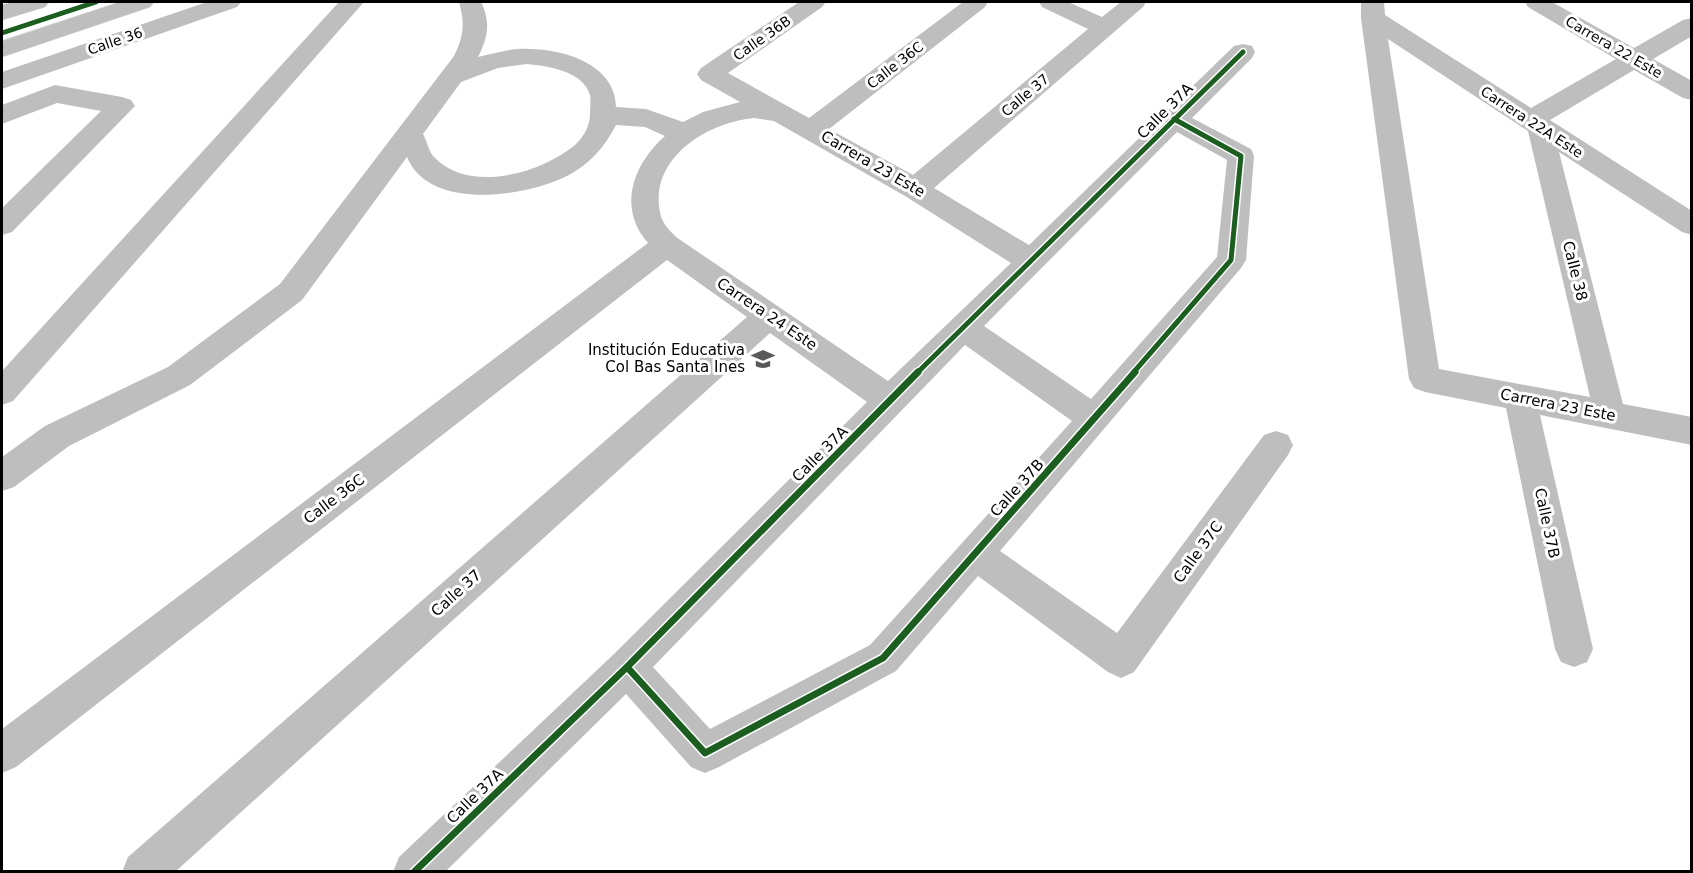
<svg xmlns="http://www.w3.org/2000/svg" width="1693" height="873" font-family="'DejaVu Sans',sans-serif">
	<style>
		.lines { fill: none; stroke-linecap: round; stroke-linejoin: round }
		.major-casing { stroke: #dbdbdb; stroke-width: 1 }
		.minor { fill: #bebebe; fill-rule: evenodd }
		.major { fill: #bebebe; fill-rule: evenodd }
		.cycleway-far1-casing { stroke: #fff; stroke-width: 8 }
		.cycleway-casing { stroke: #fff; stroke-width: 10 }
		.cycleway-far1 { stroke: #1b5e20; stroke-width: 5 }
		.cycleway { stroke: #1b5e20; stroke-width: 7 }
		.labels { text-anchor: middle; stroke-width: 6; stroke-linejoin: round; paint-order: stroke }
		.far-street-label { font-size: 14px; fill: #000; stroke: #fff }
		.street-label { font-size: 15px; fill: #000; stroke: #fff }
		.poi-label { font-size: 15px; fill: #000; stroke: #fff; text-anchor: end }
	</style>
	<rect width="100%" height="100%" fill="#fff"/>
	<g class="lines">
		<g class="major-casing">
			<path id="major" d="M14,2H49L45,7L2,20V5Z
				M120,2H154L150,7L2,57V41Z"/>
		</g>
		<path class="minor" d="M207,2H241L237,7L2,89V72Z
			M339,2H364L13,401L2,405V371Z
			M459,2H481C491,22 488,37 478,57C495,53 511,48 529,49C564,49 616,65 616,107L646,109L683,122L703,112L740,102L701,80L697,74L701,68L799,2H826L822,7L728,73L809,118L963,2H988L985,7L829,129L913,175L1088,29L1042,7L1039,2H1068L1102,17L1121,2H1146L1143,7L934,188L1029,245L1234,46L1243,44L1252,46L1255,52L1252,58L1192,118L1251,149L1254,156L1246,260L1241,268L1000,551L1117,633L1264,435L1276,431L1288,435L1293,445L1288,455L1134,672L1121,678L1108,672L978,576L896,671L719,767L705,773L691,767L626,694L445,872H393L399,857L614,654L867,402L770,333L175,872H122L128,857L747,317L667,260L16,767L2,773V729L648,243C617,208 633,164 665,136L645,127L616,125C605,147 588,166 565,177C523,197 429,211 407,157L302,300L190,385L69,446L14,487L2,491V457L45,426L168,367L280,284L454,56C464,36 465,23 459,2ZM527,64C548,66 583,71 590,95C591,101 590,108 590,114C590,125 584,137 575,145C541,173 471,194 435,158C429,153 427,141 423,134L461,82L498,68ZM754,118L774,121L905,196L1011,263L888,381L676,237C672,233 667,228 664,223C659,215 658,202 659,192C665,148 714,122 754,118ZM1177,132L1227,160L1217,257L1091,399L984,326ZM965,345L1072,421L870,645L710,729L653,667Z
			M1361,2H1384L1385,15L1531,108L1616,59L1528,7L1525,2H1552L1634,48L1683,20L1692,18V36L1653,59L1692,81V100L1683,98L1634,70L1550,120L1692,211V235L1682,232L1559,152L1623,404L1692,417V445L1540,415L1593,649L1587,662L1574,667L1561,662L1555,649L1506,408L1425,392L1414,388L1409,379L1361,18ZM1388,39L1528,131L1590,397L1439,369Z
			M55,85L122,97L131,100L135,106L12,232L2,235V208L101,111L57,103L2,124V105Z"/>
		<use href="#major" class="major"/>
		<g class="cycleway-far1-casing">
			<path id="cycleway-far1" d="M2,33L96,2
				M917,373L1243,52
				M1133,373L1231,260L1241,156L1174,119"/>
		</g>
		<g class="cycleway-casing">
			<path id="cycleway" d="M627,667L705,753L883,658L1135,372
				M414,872L627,667L918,372"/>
		</g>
		<use href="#cycleway-far1" class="cycleway-far1"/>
		<use href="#cycleway" class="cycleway"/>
	</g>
	<defs>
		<g id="school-bare" transform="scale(1.8)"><path d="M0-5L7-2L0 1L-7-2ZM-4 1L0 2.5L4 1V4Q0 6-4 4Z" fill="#595959" stroke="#fff" stroke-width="2.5" paint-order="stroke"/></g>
	</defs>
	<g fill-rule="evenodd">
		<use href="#school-bare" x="763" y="359"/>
	</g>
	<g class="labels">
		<g class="far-street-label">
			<text transform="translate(762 38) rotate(-35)" y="5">Calle 36B</text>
			<text transform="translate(115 41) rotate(-19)" y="5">Calle 36</text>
			<text transform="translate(1614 47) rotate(30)" y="5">Carrera 22 Este</text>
			<text transform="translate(895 65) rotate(-38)" y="5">Calle 36C</text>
			<text transform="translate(1025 95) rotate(-40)" y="5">Calle 37</text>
			<text transform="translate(1532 122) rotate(33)" y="5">Carrera 22A Este</text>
		</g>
		<g class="street-label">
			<text transform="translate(1165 111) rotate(-45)" y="5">Calle 37A</text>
			<text transform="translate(873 164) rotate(30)" y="5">Carrera 23 Este</text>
			<text transform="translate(1575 271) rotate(76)" y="5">Calle 38</text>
			<text transform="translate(767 314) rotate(34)" y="5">Carrera 24 Este</text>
			<text transform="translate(1558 405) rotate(11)" y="5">Carrera 23 Este</text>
			<text transform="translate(820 454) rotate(-45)" y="5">Calle 37A</text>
			<text transform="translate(1017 488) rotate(-48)" y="5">Calle 37B</text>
			<text transform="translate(334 499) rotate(-37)" y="5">Calle 36C</text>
			<text transform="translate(1547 523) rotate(78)" y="5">Calle 37B</text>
			<text transform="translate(1198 552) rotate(-54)" y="5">Calle 37C</text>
			<text transform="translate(456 593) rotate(-42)" y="5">Calle 37</text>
			<text transform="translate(475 796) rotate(-44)" y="5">Calle 37A</text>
		</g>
		<g class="poi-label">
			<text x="745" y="355">Institución Educativa<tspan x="745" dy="17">Col Bas Santa Ines</tspan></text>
		</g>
	</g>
	<rect width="1693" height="873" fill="none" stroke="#000000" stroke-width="6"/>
</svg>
